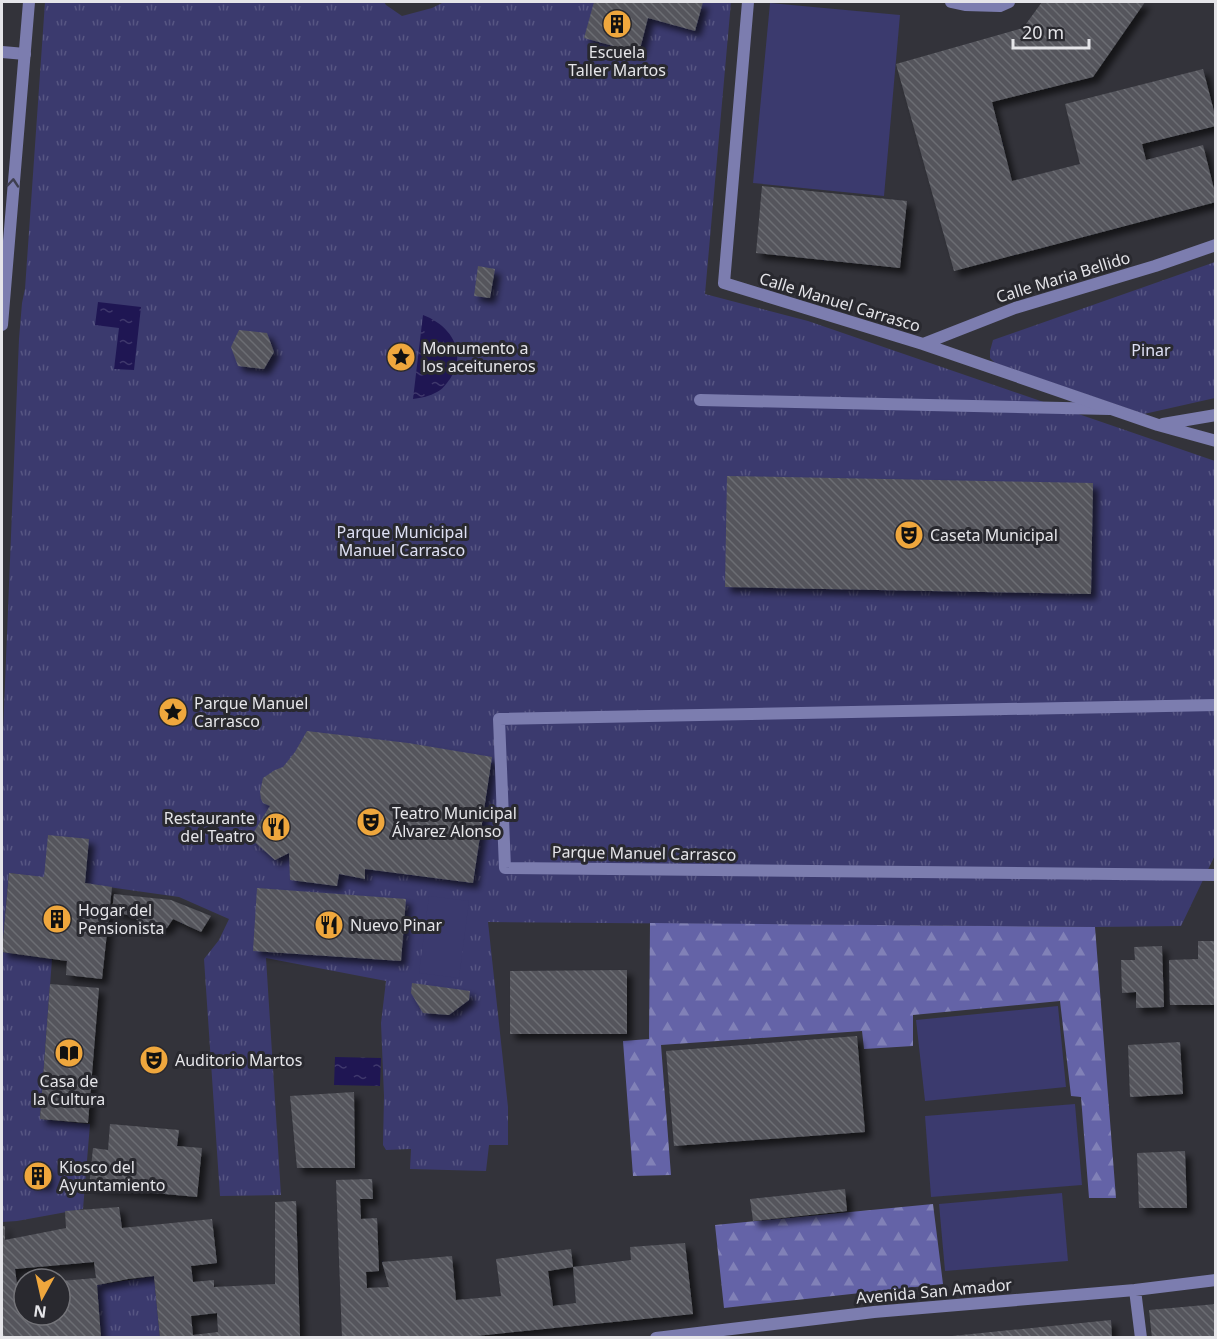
<svg xmlns="http://www.w3.org/2000/svg" width="1217" height="1339" font-family="'Noto Sans',sans-serif">
	<style>
		.grass { fill: url(#grass-tufts) }
		.forest { fill: url(#forest-firs) }
		.pitch { fill: #3b3a6e }
		.water { fill: url(#water-ripples) }
		.building { fill: url(#building-back-hatch); fill-rule: evenodd; filter: url(#shadow) }
		.lines { fill: none; stroke-linecap: round; stroke-linejoin: round }
		.service { stroke: #7c7daf; stroke-width: 12 }
		.minor { stroke: #7c7daf; stroke-width: 12 }
		.tertiary { stroke: #7c7daf; stroke-width: 12 }
		.oneway { stroke: #3e3e4f }
		.labels { text-anchor: middle; stroke-width: 6; stroke-linejoin: round; paint-order: stroke }
		.poi-label { font-size: 16px; fill: #e5e5e9; stroke: #29292f; text-anchor: start }
		.street-label { font-size: 16px; fill: #e5e5e9; stroke: #29292f }
		.park-label { font-size: 16px; fill: #dee0f4; stroke: #29292f }
	</style>
	<defs>
		<pattern id="grass-tufts" width="24" height="20" patternUnits="userSpaceOnUse" patternTransform="scale(1.5)"><rect width="24" height="20" fill="#3b3a6e"/><path d="M3 7l-1-3M5 7V3M7 7l1-3M15 17l-1-3M17 17v-4M19 17l1-3" fill="none" stroke="#575683"/></pattern>
		<pattern id="forest-firs" width="22" height="20" patternUnits="userSpaceOnUse" patternTransform="scale(1.5)"><rect width="22" height="20" fill="#6463a7"/><path d="M5 1l3.5 6h-7zM16 11l3.5 6h-7z" fill="#8181b7"/></pattern>
		<pattern id="water-ripples" width="26" height="14" patternUnits="userSpaceOnUse" patternTransform="scale(1.5)"><rect width="26" height="14" fill="#1f1653"/><path d="M2 4q2-2 4 0t4 0M15 11q2-2 4 0t4 0" fill="none" stroke="#3f386c"/></pattern>
		<pattern id="building-back-hatch" width="6" height="6" patternUnits="userSpaceOnUse" patternTransform="scale(1.5)"><rect width="6" height="6" fill="#54555c"/><path d="M-1 5l2 2M0 0l6 6M5-1l2 2" fill="none" stroke="#6c6d73"/></pattern>
		<filter id="shadow"><feDropShadow dx="5.5" dy="5.5" stdDeviation="3" flood-color="#0009"/></filter>
	</defs>
	<rect width="100%" height="100%" fill="#33333a"/>
	<path class="grass" d="M45,2H384L386,5L402,16L432,8L444,2H731L705,294L808,321L1215,461V855L1181,926L1095,927L488,922L508,1107V1145H489L486,1171L410,1169L411,1149L386,1150L383,1145L384,1096L381,1023L386,981L266,958L281,1195L220,1196L204,959L219,940L229,919L179,897L9,873L2,952L52,959L40,1119L90,1124L83,1209L17,1221L2,1222V757L19,339L22,303L25,289Z
		M1215,262V398L1144,414L995,363L990,358V351L993,340Z
		M154,1276L160,1337H101L97,1285Z"/>
	<path class="forest" d="M650,923L1095,927L1116,1198H1089L1081,1097L1071,1096L1060,1001L913,1015V1046L864,1049L862,1031L661,1045L671,1175L633,1176L623,1041L649,1039Z
		M933,1204L943,1284L724,1308L715,1225Z"/>
	<path class="pitch" d="M770,3L900,15L884,196L753,183Z
		M429,896L469,901L459,978L419,973Z
		M1058,1006L1066,1087L925,1101L916,1020Z
		M1075,1104L1082,1185L931,1197L925,1116Z
		M1062,1193L1068,1261L945,1271L939,1204Z"/>
	<path class="water" d="M98,302L141,307L134,370L114,369L119,328L95,325Z
		M423,315C450,325 468,351 450,379C446,384 443,389 437,392C430,396 421,398 413,399Z
		M335,1057L381,1058L380,1086L334,1085Z"/>
	<path class="building" d="M594,2H703L695,31L648,18L639,53L584,38Z
		M1042,2H1145L1093,77L992,102L1012,181L1080,164L1065,104L1203,69L1216,119V126L1142,144L1146,160L1203,145L1216,197V202L954,271L896,64L1023,28Z
		M762,186L907,201L900,268L756,253Z
		M478,266L495,269L490,298L474,296Z
		M239,330L267,333L274,352L264,369L238,366L231,347Z
		M727,476L1093,483L1091,594L725,587Z
		M307,731L408,743L492,757L473,883L365,869V879L339,874L337,886L290,880L289,853L275,860L250,838L270,806L263,803L261,799L260,792L263,778L275,770L283,767L295,752Z
		M48,835L89,839L85,883L112,887L102,979L66,975L67,961L2,952L9,873L44,877Z
		M257,888L406,899L401,961L253,951Z
		M114,894L171,900L211,916L201,932L173,919L167,928L155,931L141,926L135,917L112,911Z
		M1198,941H1216V1005H1170L1169,960L1198,959Z
		M1162,946L1164,1007L1136,1008V992L1122,993L1121,960H1135L1134,947Z
		M627,970V1034H510V971Z
		M412,983L470,991L469,1000L449,1015L423,1013L411,993Z
		M50,984L99,988L88,1123L40,1119Z
		M857,1036L865,1132L674,1146L666,1051Z
		M1180,1042L1183,1094L1130,1097L1128,1045Z
		M354,1092L355,1168H297L290,1096Z
		M110,1124L179,1130L177,1146L202,1148L197,1197L89,1187L93,1148L108,1150Z
		M1185,1151L1187,1208H1139L1137,1153Z
		M29,1167L48,1168L47,1185L28,1184Z
		M372,1179L373,1199H360L361,1219L377,1218L379,1271L366,1272L367,1288L389,1287L382,1262L452,1256L456,1300L501,1296L496,1259L571,1249L573,1267L631,1260L630,1247L685,1243L693,1314L456,1338H342L336,1180ZM573,1267L576,1303L553,1306L548,1271Z
		M845,1189L847,1211L753,1221L750,1199Z
		M296,1201L300,1338H160L154,1276L128,1279L97,1285L101,1338H2V1226H5V1240L66,1228L65,1211L119,1207L122,1228L212,1219L217,1263L191,1266L193,1282L214,1280V1287L275,1284V1202ZM94,1262L96,1278L60,1281V1315H24V1285H17L15,1269ZM217,1313L218,1332L193,1335L191,1316Z
		M1216,1304V1338H1152L1149,1310Z
		M1111,1320L1112,1338H952V1336Z"/>
	<g class="lines">
		<path class="service" d="M700,400L1110,409"/>
		<path class="minor" d="M748,2L724,283L923,344L1158,425L1216,441
			M951,2L965,5L1000,6L1009,2
			M2,52L25,54
			M923,344L1015,308L1155,266L1216,245
			M1163,424L1216,415
			M1216,705L499,719L505,868L1216,875
			M1135,1290L1141,1338
			M656,1338L874,1312L1135,1290L1216,1280"/>
		<path class="tertiary" d="M2,325L29,2"/>
	</g>
	<defs><path id="oneway-chevron" d="M-2-3.5L2.5 0L-2 3.5" fill="none" stroke-width="1.6" stroke-linecap="round" stroke-linejoin="round" transform="scale(1.5)"/></defs>
	<use class="oneway" href="#oneway-chevron" transform="translate(13 183) rotate(-85)"/>
	<defs>
		<g id="building-disc" transform="scale(1.5)"><circle r="9.5" fill="#efa73d" stroke="#29292f"/><path d="M-4-6H4V6H1V3H-1V6H-4ZM-2.5-4.3h1.7v1.8h-1.7ZM.8-4.3h1.7v1.8H.8ZM-2.5-1h1.7V.8h-1.7ZM.8-1h1.7V.8H.8Z" fill="#111"/></g>
		<g id="sight-disc" transform="scale(1.5)"><circle r="9.5" fill="#efa73d" stroke="#29292f"/><path d="M0-6L1.8-2.2L6-1.7L2.9 1.2L3.7 5.4L0 3.3L-3.7 5.4L-2.9 1.2L-6-1.7L-1.8-2.2Z" fill="#111"/></g>
		<g id="theatre-disc" transform="scale(1.5)"><circle r="9.5" fill="#efa73d" stroke="#29292f"/><path d="M-5-5.5Q0-4 5-5.5V0Q5 5 0 6Q-5 5-5 0ZM-3.3-2.5H-1v1.5H-3.3ZM1-2.5H3.3v1.5H1ZM-2.8 1Q0 5.5 2.8 1Z" fill="#111"/></g>
		<g id="restaurant-disc" transform="scale(1.5)"><circle r="9.5" fill="#efa73d" stroke="#29292f"/><path d="M-5-6h1v4h1v-4h1v4h1v-4h1v5L-1.5 .5V6h-2V.5L-5-1ZM5-6V6H3V1.5H1.5Q1.5-4 5-6Z" fill="#111"/></g>
		<g id="library-disc" transform="scale(1.5)"><circle r="9.5" fill="#efa73d" stroke="#29292f"/><path d="M-6-4Q-3-5.5-.7-3.5V5Q-3 3-6 4ZM6-4Q3-5.5 .7-3.5V5Q3 3 6 4Z" fill="#111"/></g>
	</defs>
	<g fill-rule="evenodd">
		<use href="#building-disc" x="617" y="24"/>
		<use href="#sight-disc" x="401" y="357"/>
		<use href="#theatre-disc" x="909" y="535"/>
		<use href="#sight-disc" x="173" y="712"/>
		<use href="#theatre-disc" x="371" y="822"/>
		<use href="#restaurant-disc" x="276" y="827"/>
		<use href="#building-disc" x="57" y="919"/>
		<use href="#restaurant-disc" x="329" y="925"/>
		<use href="#library-disc" x="69" y="1053"/>
		<use href="#theatre-disc" x="154" y="1060"/>
		<use href="#building-disc" x="38" y="1176"/>
	</g>
	<g class="labels">
		<g class="poi-label">
			<text x="617" y="58" text-anchor="middle">Escuela<tspan x="617" dy="18">Taller Martos</tspan></text>
			<text x="422" y="354">Monumento a<tspan x="422" dy="18">los aceituneros</tspan></text>
			<text x="930" y="541">Caseta Municipal</text>
			<text x="194" y="709">Parque Manuel<tspan x="194" dy="18">Carrasco</tspan></text>
			<text x="392" y="819">Teatro Municipal<tspan x="392" dy="18">Álvarez Alonso</tspan></text>
			<text x="255" y="824" text-anchor="end">Restaurante<tspan x="255" dy="18">del Teatro</tspan></text>
			<text x="78" y="916">Hogar del<tspan x="78" dy="18">Pensionista</tspan></text>
			<text x="350" y="931">Nuevo Pinar</text>
			<text x="175" y="1066">Auditorio Martos</text>
			<text x="69" y="1087" text-anchor="middle">Casa de<tspan x="69" dy="18">la Cultura</tspan></text>
			<text x="59" y="1173">Kiosco del<tspan x="59" dy="18">Ayuntamiento</tspan></text>
		</g>
		<g class="street-label">
			<text transform="translate(1063 277) rotate(-17)" y="6">Calle Maria Bellido</text>
			<text transform="translate(840 302) rotate(17)" y="6">Calle Manuel Carrasco</text>
			<text transform="translate(644 853) rotate(1)" y="6">Parque Manuel Carrasco</text>
			<text transform="translate(934 1291) rotate(-5)" y="6">Avenida San Amador</text>
		</g>
		<g class="park-label">
			<text x="1151" y="356">Pinar</text>
			<text x="402" y="538">Parque Municipal<tspan x="402" dy="18">Manuel Carrasco</tspan></text>
		</g>
	</g>
	<rect width="1217" height="1339" fill="none" stroke="#e5e5e9" stroke-width="6"/>
	<g transform="translate(42 1297) rotate(188)"><circle r="28" fill="#29292f" stroke="#747479" stroke-width="1.5"/>
	<path d="M0-4.5L10 22L0 15L-10 22Z" fill="#efa73d"/>
	<text y="-9" font-size="16" font-weight="bold" text-anchor="middle" fill="#e5e5e9">N</text>
	</g>
	<path d="M1013 39v9h76v-9" fill="none" stroke="#e5e5e9" stroke-width="3"/>
	<text x="1022" y="39" font-size="18" fill="#e5e5e9" stroke="#29292f" stroke-width="4.5" paint-order="stroke">20 m</text>
</svg>
